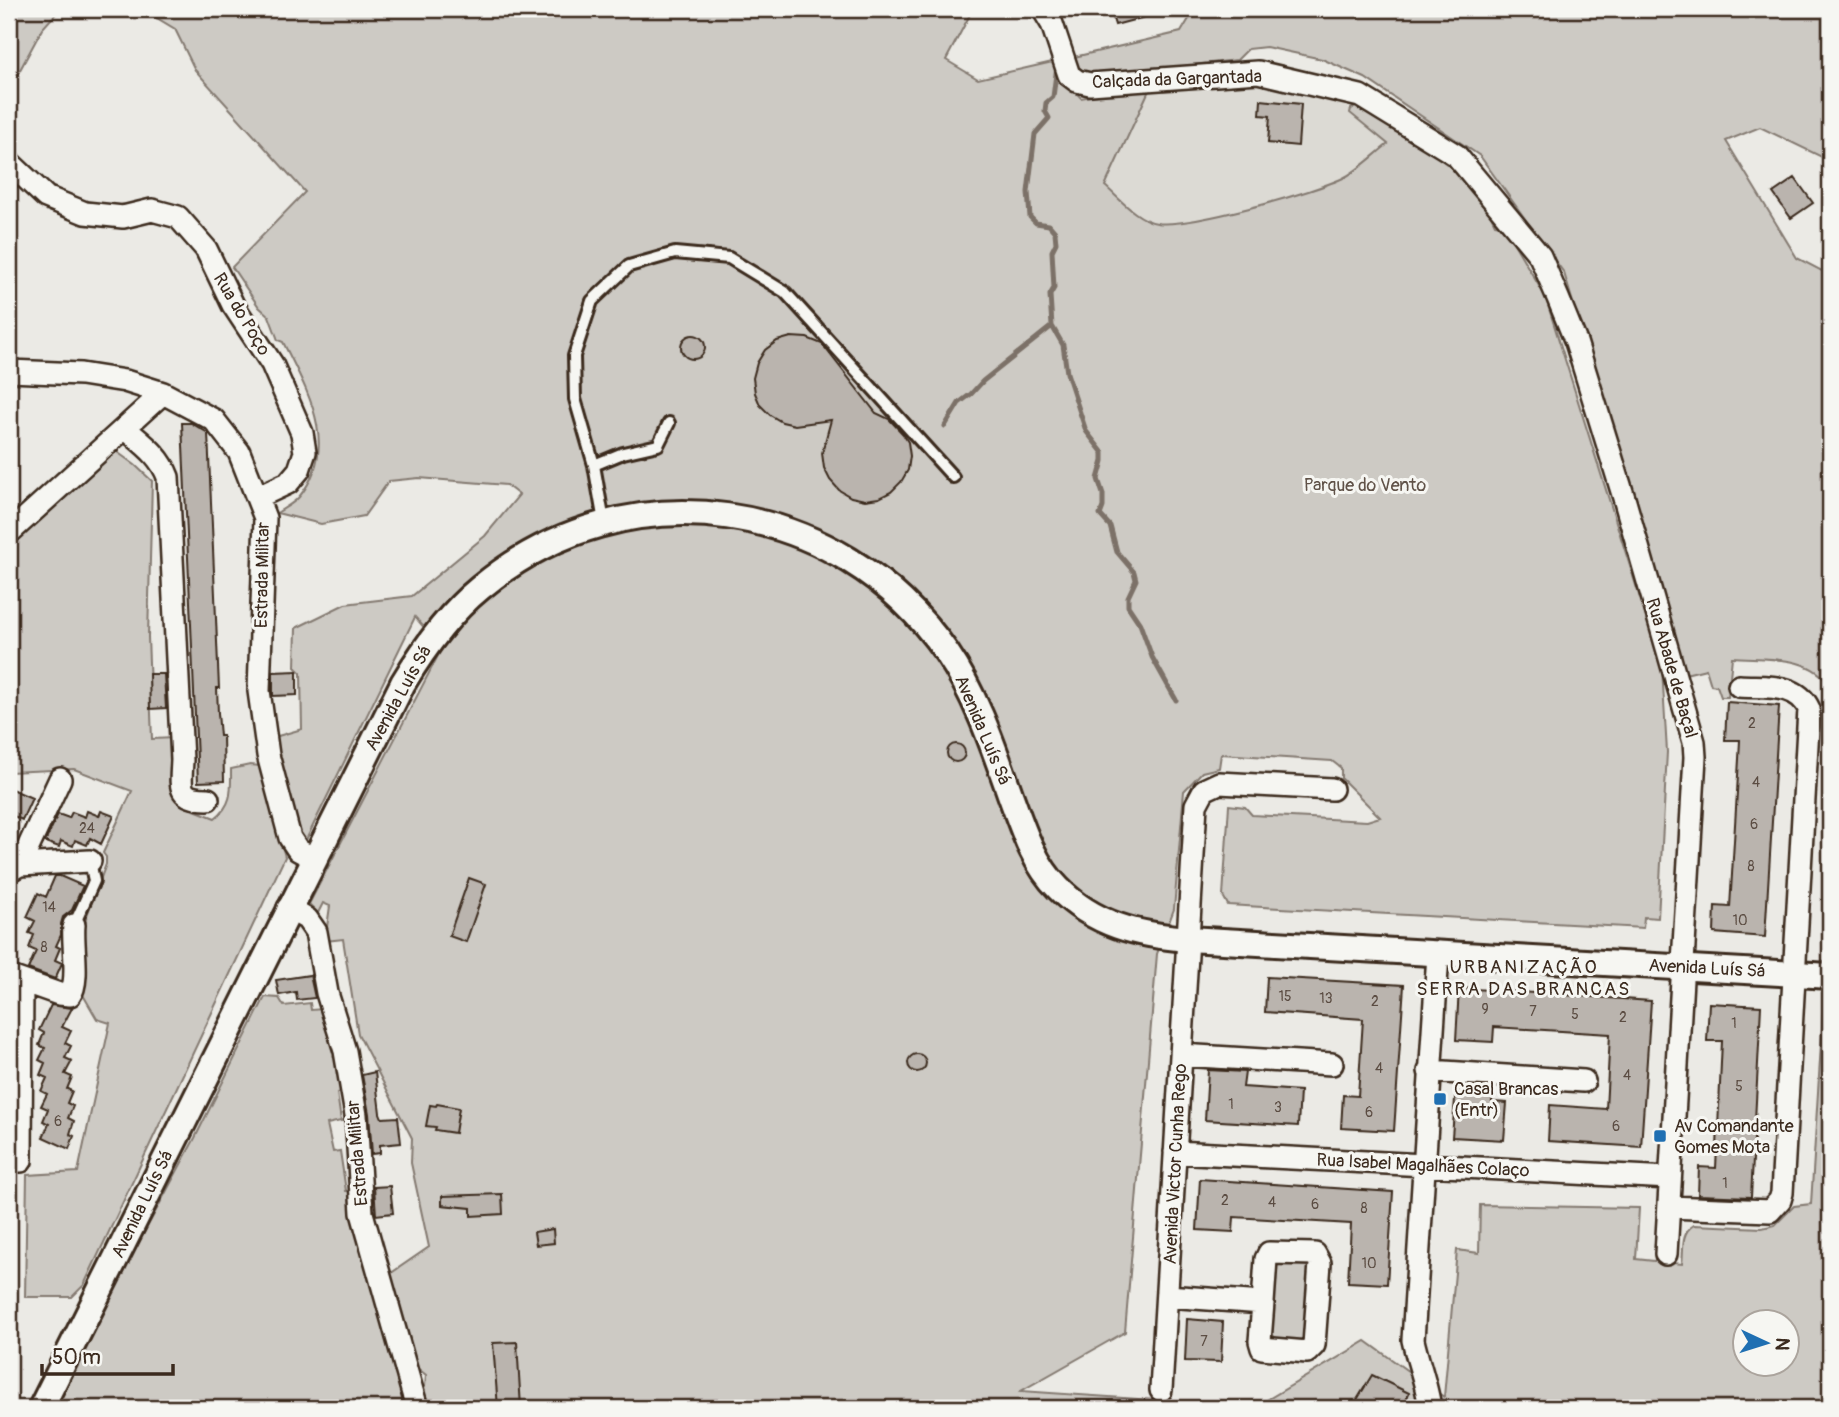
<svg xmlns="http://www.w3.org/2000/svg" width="1839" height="1417" font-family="Pangolin,sans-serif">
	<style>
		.built { fill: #dcdad4 }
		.green { fill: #cdcac4; stroke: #847a71; stroke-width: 2; fill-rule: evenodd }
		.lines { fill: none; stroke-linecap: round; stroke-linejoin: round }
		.stream { stroke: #7c7167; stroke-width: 5 }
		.building { fill: #bab4ae; stroke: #3b2a1e; stroke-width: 2 }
		.service-casing { stroke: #3b2a1e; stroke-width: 16 }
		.minor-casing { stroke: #3b2a1e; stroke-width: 26 }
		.tertiary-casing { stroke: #3b2a1e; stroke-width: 30 }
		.service { stroke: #f6f6f2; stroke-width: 10 }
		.minor { stroke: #f6f6f2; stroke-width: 21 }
		.tertiary { stroke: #f6f6f2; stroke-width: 24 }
		.poi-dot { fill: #1f6fb2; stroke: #f6f6f2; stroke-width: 2.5 }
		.labels { text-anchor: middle; stroke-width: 6; stroke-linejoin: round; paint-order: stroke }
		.number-label { font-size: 14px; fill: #5b4c42 }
		.street-label { font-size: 18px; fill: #3b2a1e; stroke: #f6f6f2 }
		.park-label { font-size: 18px; fill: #605248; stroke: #f6f6f2 }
		.poi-label { font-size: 18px; fill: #3b2a1e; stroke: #f6f6f2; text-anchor: start }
		.neighbourhood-label { font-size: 19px; letter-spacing: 2px; fill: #3b2a1e; stroke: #f6f6f2 }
	</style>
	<rect width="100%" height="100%" fill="#ebeae5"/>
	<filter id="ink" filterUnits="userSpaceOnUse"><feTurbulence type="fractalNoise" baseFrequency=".0143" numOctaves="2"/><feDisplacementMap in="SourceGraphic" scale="14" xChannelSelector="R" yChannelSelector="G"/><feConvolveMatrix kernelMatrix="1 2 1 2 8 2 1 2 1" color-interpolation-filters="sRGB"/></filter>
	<g filter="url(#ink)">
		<path class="built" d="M1262,85L1312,90L1351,109L1357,106L1423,145L1454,170L1392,230L1185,309L1104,186L1151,86Z"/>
		<path class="green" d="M9,9H60L42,29L14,81L9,97Z
			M142,9H973L946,60L978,79L1057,61L1065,81L1081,98L1151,86L1105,186C1119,198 1137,220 1157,223C1187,228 1316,192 1345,177C1360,169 1374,155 1388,144L1350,113L1351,109L1357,106C1406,133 1472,171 1495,224L1503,225L1545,296L1662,668L1667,752L1658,918L1644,917L1643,928L1228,905L1223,896L1229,805L1245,807L1252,815L1367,821L1380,817L1341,778V768L1332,761L1221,754L1219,768L1202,772L1184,791L1174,909L1157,954L1125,1332L1021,1391L1255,1407L1366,1341L1444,1397L1457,1250L1479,1253L1480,1205L1639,1208L1636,1259L1682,1264C1684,1250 1680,1233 1694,1225L1762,1228L1775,1225L1794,1206L1811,1204L1823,1012L1824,1001L1830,998V1404L1826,1408H424L419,1395L425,1387L426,1375L416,1367L387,1276L429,1247L411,1163L412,1138L358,1034L343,939L325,941L330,906L323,903L318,913L309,904L442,648L415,617L306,840L296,836L271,738L302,729L301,673L295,667L296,628L345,604L412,596L485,536L519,495L506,485L419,478L389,481L364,516L321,524L277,513C284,508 293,504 299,497C341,446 307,391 283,342L278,340L269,316L259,307L232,267L305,192L195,70L175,29ZM1744,1322H1786V1364H1744Z
			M1195,9H1830V161L1760,127L1726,141L1797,258L1830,275V686C1811,654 1765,660 1732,657L1728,697H1721L1717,686L1711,685L1706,669L1685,674L1564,273L1480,156L1365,78L1322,59L1266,47L1248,49L1237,60L1088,77L1078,70L1070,58L1181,32Z
			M113,449L135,465L152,481L148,637L152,739L175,738L179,804L215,818C233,805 231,789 231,769L250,765L261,766L285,857L84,1285L72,1297H25L27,1175L78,1172L110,1023L97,1019L79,988L86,918L106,864V857L103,853L132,791L74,769L9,772V545Z
			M265,997L279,998L284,1006L310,1003L311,1010L323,1009L347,1091L337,1093L341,1121L327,1124L333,1152L340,1151L346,1191H353L412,1408H50L195,1138Z
			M1281,1262H1306L1312,1268L1305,1338L1298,1343L1276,1339L1270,1331L1274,1269Z"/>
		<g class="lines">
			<path class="stream" d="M1815,9L1830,17
				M1057,66L1053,97L1046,103L1045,111L1049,118L1035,134L1028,192L1030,217L1036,223L1049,225L1055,232L1056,243L1052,251L1054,288L1050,295L1052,326L1063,345L1067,373L1086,431L1103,453V461L1098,479L1103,494V507L1100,515L1110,526L1117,552L1134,572L1136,580L1128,597V606L1140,624L1152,657L1176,700
				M945,426L959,403L971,394L983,381L1052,326"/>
		</g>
		<path class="building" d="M1110,9H1159L1160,13L1115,25Z
			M1261,100L1301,104L1298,146L1268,143L1270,116L1260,115Z
			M1795,178L1813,203L1791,218L1773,193Z
			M681 347a12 12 0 1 1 24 0a12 12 0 1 1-24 0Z
			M791,337L807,338L822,344L876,413L889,419L903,434L908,442L910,456L908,470L901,482L891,492L879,498L865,500L851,497L839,490L830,480L824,468L822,453L831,420L795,425L782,422L770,415L760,405L755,393L753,378L757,363L765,350L777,341Z
			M182,423H191L208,433L219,688H217L218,713L220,736H223L224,781L198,782Z
			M297,671V695L273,696V672Z
			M149,674H164L166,708L150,709Z
			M1727,702L1779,706L1765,937L1714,933L1715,906L1730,907L1739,759L1740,740H1725Z
			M947 753a9 9 0 1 1 18 0a9 9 0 1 1-18 0Z
			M9,788L32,798L22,820L9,814Z
			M87,811L99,816L101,811L114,816L101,844L90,838L87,845L75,840L73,846L61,841L59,847L45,842L58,814L69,818L72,812L85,817Z
			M55,876H60L83,886L72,910L63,917L61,924V935L56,946L60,948L55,960L62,963L55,979L28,969L36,951L29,948L34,935L29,933L35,921L27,917L38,893L46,897Z
			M469,878L486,884L466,942L449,936Z
			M310,975L315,998L297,1000L296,992L279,995L276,980Z
			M1267,977L1404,985L1394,1131L1341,1128L1343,1095L1358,1096L1363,1019L1265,1012Z
			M1459,988L1651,1001L1641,1147L1548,1141L1550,1105L1606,1109L1610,1034L1494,1027L1493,1042L1456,1040Z
			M1709,1003L1761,1006L1751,1197L1698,1195L1699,1167L1716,1168L1719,1106L1722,1041H1707Z
			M51,1005L72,1008L62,1027L71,1031L65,1043L71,1046L65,1058L72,1061L65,1074L72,1077L67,1089L72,1091L67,1103L73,1106L68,1118L74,1121L70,1134L74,1136L69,1149L43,1137L49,1124L43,1121L48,1109L41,1106L47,1094L41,1091L47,1078L40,1075L45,1063L39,1060L45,1048L39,1045L44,1033L39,1030Z
			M908 1063a9 9 0 1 1 18 0a9 9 0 1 1-18 0Z
			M1208,1070L1245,1072L1243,1087L1300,1091L1298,1126L1205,1120Z
			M375,1072L380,1113L382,1118L398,1117L401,1143L380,1145V1153L372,1154L369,1114L362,1075Z
			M1456,1086L1493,1088L1492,1102L1507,1103L1504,1140L1452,1137Z
			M437,1104L459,1108L455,1133L435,1130L436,1127L426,1126L430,1105L436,1106Z
			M1200,1179L1393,1192L1387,1284L1348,1282L1351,1224L1234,1217L1233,1232L1197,1230Z
			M390,1186L393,1213L376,1215L374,1187Z
			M502,1194L503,1214L471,1216V1208L442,1205V1196Z
			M553,1229L554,1243L536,1245L534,1232Z
			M1187,1319L1223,1322L1221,1362L1185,1361Z
			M517,1342L521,1408H498L493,1343Z
			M1372,1375L1409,1393L1403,1408H1352Z"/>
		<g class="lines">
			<g class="service-casing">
				<path id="service" d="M594,465L623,453L658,445L669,423
					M604,522L594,465L575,399L574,356L592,301L629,266L675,253L729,258L785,292L953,477
					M74,925L94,881L90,861"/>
			</g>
			<g class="minor-casing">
				<path id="minor" d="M1043,9L1052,24L1069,75L1077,81L1090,84L1258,72L1360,96L1456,155L1540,256L1558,298L1576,342L1624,498L1694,742L1695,757L1666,1254
					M9,162L46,197L85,213L123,217L152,210L178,217L206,249L233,305L272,364L302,433L305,452L299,470L288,483L258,497
					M9,371L81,374L125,381L163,393L214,420L239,452L265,518L259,691L268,755L290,838L298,850L313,858
					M126,429C143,444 160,455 168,477L182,760C181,786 176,799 208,799
					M9,533L163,393
					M20,865L60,779
					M10,870L20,865L90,861
					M288,908L307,919L316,932L327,993L345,1051L356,1115L362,1213L417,1408
					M11,977L59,994L70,995C80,981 72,945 74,925
					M1181,1055L1332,1064
					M1429,1071L1584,1081
					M1175,1152L1670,1178
					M9,1161H21L22,981
					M1669,1207L1770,1211L1780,1200L1782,1193L1809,709C1797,682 1764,688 1739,686
					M1167,1296L1263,1303L1260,1341L1262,1348L1307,1352L1314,1345L1320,1263L1315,1254L1269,1253L1266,1259L1263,1303
					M1161,1390L1196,805L1204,790L1219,783L1332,789
					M1430,1408C1427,1385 1418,1363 1413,1340L1438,954"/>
			</g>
			<g class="tertiary-casing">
				<path id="tertiary" d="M41,1408L403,683C424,648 448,614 480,588C626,466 839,497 947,653C976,695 993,746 1010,794C1022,827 1033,863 1058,888C1094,925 1138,935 1188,939L1830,976"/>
			</g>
			<use href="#service" class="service"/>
			<use href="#minor" class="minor"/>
			<use href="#tertiary" class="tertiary"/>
		</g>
	</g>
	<g class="poi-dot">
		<rect x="1433" y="1092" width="14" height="14" rx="3.5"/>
		<rect x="1653" y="1129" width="14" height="14" rx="3.5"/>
	</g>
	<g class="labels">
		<g class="number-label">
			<text x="1752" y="728">2</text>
			<text x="1756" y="787">4</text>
			<text x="1754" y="829">6</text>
			<text x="87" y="833">24</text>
			<text x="1751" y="871">8</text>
			<text x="49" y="912">14</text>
			<text x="1740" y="925">10</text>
			<text x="44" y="952">8</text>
			<text x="1285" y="1001">15</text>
			<text x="1326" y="1003">13</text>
			<text x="1375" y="1006">2</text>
			<text x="1485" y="1014">9</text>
			<text x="1533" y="1016">7</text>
			<text x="1575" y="1019">5</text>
			<text x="1623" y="1022">2</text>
			<text x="1734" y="1028">1</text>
			<text x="1379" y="1073">4</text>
			<text x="1627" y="1080">4</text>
			<text x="1739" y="1091">5</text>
			<text x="1231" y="1109">1</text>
			<text x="1278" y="1112">3</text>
			<text x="1369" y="1117">6</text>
			<text x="58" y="1126">6</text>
			<text x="1616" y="1131">6</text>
			<text x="1725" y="1188">1</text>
			<text x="1225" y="1205">2</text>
			<text x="1272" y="1207">4</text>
			<text x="1315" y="1209">6</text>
			<text x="1364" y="1213">8</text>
			<text x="1369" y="1268">10</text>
			<text x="1204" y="1346">7</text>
		</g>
		<g class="street-label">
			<text transform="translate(1177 79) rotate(-2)" y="6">Calçada da Gargantada</text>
			<text transform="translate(242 314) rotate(59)" y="6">Rua do Poço</text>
			<text transform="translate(262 575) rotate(-89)" y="6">Estrada Militar</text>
			<text transform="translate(1672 668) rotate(74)" y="6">Rua Abade de Baçal</text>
			<text transform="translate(398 698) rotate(-61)" y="6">Avenida Luís Sá</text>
			<text transform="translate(983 730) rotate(67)" y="6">Avenida Luís Sá</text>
			<text transform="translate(1707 968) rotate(3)" y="6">Avenida Luís Sá</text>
			<text transform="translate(357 1153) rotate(-95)" y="6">Estrada Militar</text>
			<text transform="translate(1175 1164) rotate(-87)" y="6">Avenida Victor Cunha Rego</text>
			<text transform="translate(1423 1165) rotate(3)" y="6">Rua Isabel Magalhães Colaço</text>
			<text transform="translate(142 1204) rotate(-64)" y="6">Avenida Luís Sá</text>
		</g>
		<g class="park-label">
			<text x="1365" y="491">Parque do Vento</text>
		</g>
		<g class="poi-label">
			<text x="1454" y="1095">Casal Brancas<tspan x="1454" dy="21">(Entr)</tspan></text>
			<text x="1674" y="1132">Av Comandante<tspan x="1674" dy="21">Gomes Mota</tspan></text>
		</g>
		<g class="neighbourhood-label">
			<text x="1524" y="973">URBANIZAÇÃO<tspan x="1524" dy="22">SERRA DAS BRANCAS</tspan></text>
		</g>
	</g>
	<rect width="1839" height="1417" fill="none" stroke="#f6f6f2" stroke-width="35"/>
	<rect x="18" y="18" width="1804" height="1382" fill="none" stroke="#3b2a1e" stroke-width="2.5" filter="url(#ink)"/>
	<g transform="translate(1766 1343) rotate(94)"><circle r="33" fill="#f6f6f2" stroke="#aba49d" stroke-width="2"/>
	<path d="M0-5L12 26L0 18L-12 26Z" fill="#1f6fb2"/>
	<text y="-10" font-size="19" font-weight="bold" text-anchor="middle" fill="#3b2a1e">N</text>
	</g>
	<path d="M42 1364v10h131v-10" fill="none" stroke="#3b2a1e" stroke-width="3.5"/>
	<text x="52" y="1364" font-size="21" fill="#3b2a1e" stroke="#f6f6f2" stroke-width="5" paint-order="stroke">50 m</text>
</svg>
